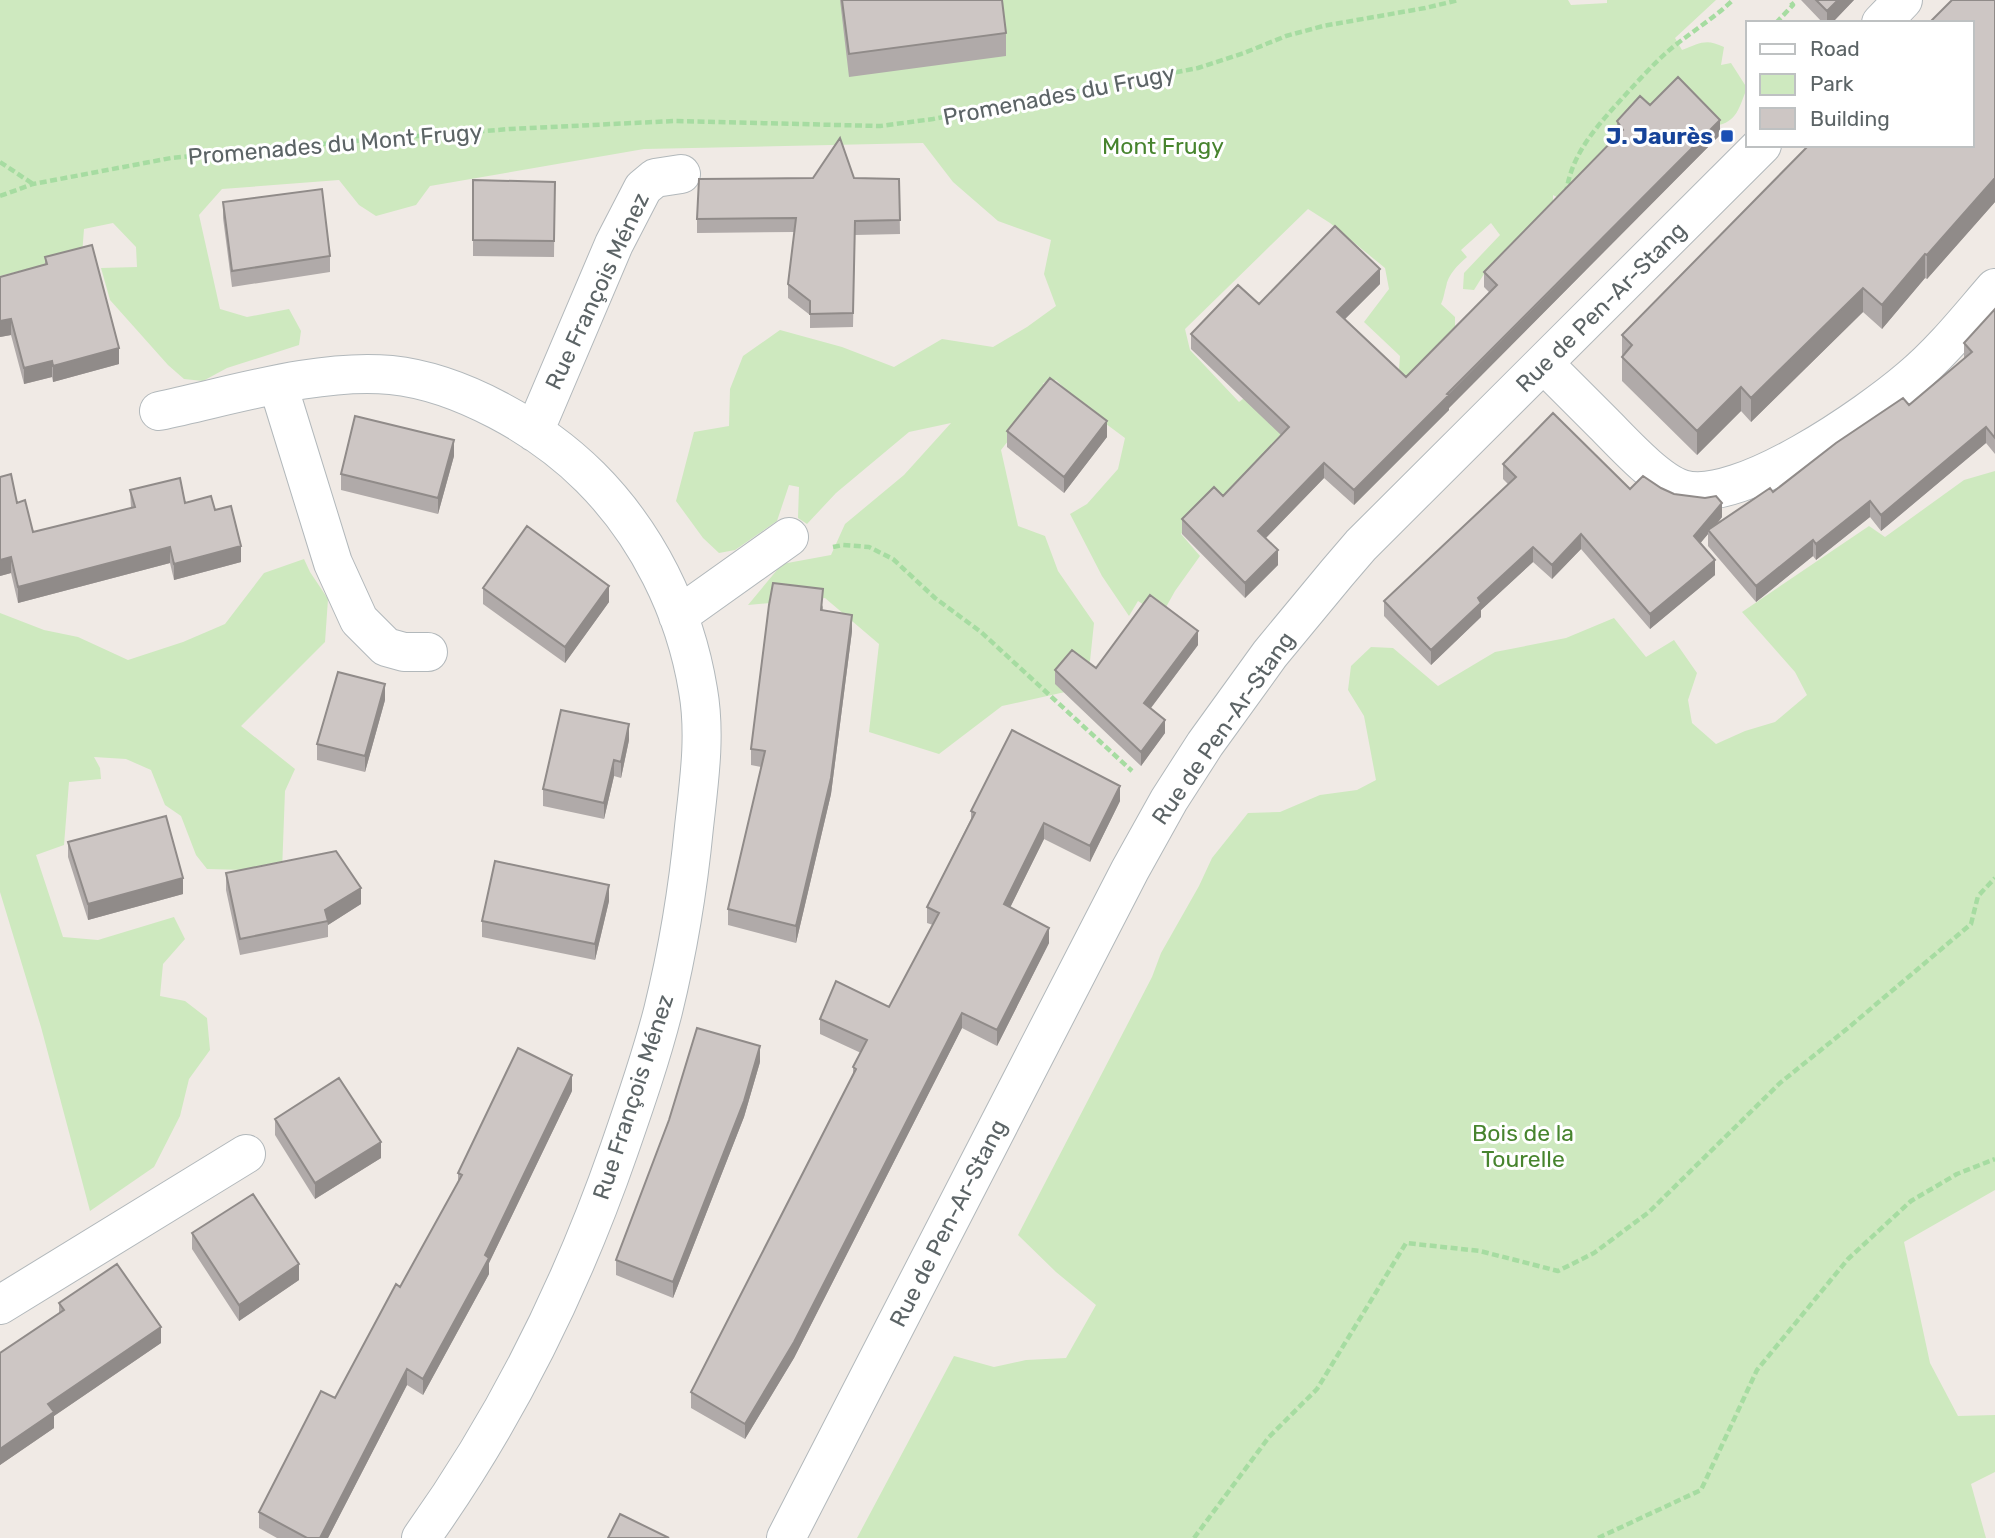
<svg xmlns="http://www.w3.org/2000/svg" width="1995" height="1538" font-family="Rubik,sans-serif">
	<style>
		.green { fill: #cee9bf }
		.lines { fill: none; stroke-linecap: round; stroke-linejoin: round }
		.minor-casing { stroke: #b2b8bb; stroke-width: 40 }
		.tertiary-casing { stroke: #b2b8bb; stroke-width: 40 }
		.path { stroke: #a6dca1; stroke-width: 4.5; stroke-dasharray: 7 3.5; stroke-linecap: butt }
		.minor { stroke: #fff; stroke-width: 38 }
		.tertiary { stroke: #fff; stroke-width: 38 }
		.wall { fill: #b0aaa9 }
		.shaded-wall { fill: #908b89 }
		.building { fill: #cdc6c4; stroke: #908b89; stroke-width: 2 }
		.transit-dot { fill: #1a4fb4; stroke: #fff; stroke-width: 2.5 }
		.labels { text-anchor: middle; stroke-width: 6; stroke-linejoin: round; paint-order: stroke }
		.street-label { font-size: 23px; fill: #5c6466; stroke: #fff }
		.transit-label { font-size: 23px; font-weight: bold; fill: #164399; stroke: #fff; text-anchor: end }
		.park-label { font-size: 23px; fill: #47842e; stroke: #fff }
	</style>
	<rect width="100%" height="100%" fill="#f0eae5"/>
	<path class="green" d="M0,0H1568L1571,5L1607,3V0H1716L1675,38L1682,50C1700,43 1706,38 1724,47L1721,65L1731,63L1747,88C1739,107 1738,122 1715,126L1650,116L1639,110L1614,134L1621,144L1562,200L1553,195V235L1484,274L1474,290L1463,289L1464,273L1500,235L1491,223L1461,250L1467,257C1458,265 1448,274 1446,287C1444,293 1444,298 1441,304L1455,317V342L1408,384L1399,369L1400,356L1364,322L1389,289L1385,268L1330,223L1308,209L1185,329L1190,350L1239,402L1261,385L1314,441L1234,490L1210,501L1181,534L1200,556L1175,591L1161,616L1138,601L1129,616L1102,576L1070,514L1087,504L1118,469L1125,438L1086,409L1056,380L1043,383L1047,391L1001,450L1018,526L1045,536L1058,571L1094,623L1090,661L1074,690L1002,706L939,754L869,732L879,644L825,598L748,605L782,564L831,555L845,524L904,475L951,423L909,432L836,493L807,524L798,518L799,487L789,485L777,521L735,550L719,553L703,538L676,501L694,432L729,426L730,389L743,356L780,330L842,347L894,367L942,339L993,347L1027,327L1056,306L1044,274L1051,240L998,221L953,182L923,143L644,149L430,186L416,205L376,216L359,205L339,180L222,189L199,215L220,309L247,317L289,309L301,331L299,345L227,368L203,381L184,379L168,365L110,300L101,268L137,267L136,247L113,223L84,229L82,255L0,276Z
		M1995,471V1190L1904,1242L1930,1363L1958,1416L1995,1415V1472L1971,1484L1986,1538H857L954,1356L994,1367L1026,1360L1066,1358L1096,1305L1056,1272L1018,1235L1152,977L1161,953L1199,886L1212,858L1248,813L1280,812L1320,795L1357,790L1376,780L1364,716L1348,690L1351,666L1371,647L1393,648L1438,686L1495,652L1566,638L1614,618L1646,657L1674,640L1697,673L1688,700L1692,723L1716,744L1745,731L1775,722L1807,695L1795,672L1742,612L1869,526L1885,537L1964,480Z
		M304,559L310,572L328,599L325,642L241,726L295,769L285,791L282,871L207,869L196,855L181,816L165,805L151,770L126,759L94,757L100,768L101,779L69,782L64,845L36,855L63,937L98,940L174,917L185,939L163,964L160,996L185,1001L207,1018L210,1050L189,1079L180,1116L154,1167L90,1211L41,1027L0,892V613L44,630L78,637L128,660L183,642L225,624L264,573Z"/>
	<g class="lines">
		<g class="minor-casing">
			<path id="minor" d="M1544,364C1564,384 1584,404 1604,424C1623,443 1657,481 1682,489C1739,506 1869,414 1911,378C1943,351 1968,319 1995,288
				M278,385L333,563L359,620L386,647L404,652H428
				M159,411C231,396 318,368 391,375C460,382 541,428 590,477C647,534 685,610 698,690C706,735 699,782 694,827C688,889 678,950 663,1011C651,1058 635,1104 619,1150C571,1288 506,1419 421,1538
				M534,432L614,244L643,188L655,178L681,174
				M678,616L789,537
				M0,1305L246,1154"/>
		</g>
		<g class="tertiary-casing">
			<path id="tertiary" d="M1881,23L1903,0
				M786,1538L1130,870L1169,800L1205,744L1270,654L1337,573L1361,545L1762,145"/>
		</g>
		<path class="path" d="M1776,23L1793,5L1789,0
			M0,162L33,184
			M1566,194C1571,152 1600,123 1627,93C1641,78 1656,61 1673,47C1693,31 1714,18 1733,0
			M0,196L33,184L171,158L354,141L510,129L674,121L880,126L933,119L1198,68L1244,53L1286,36L1323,26L1425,8L1459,0
			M833,547L843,545L869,547L893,559L935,598L981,632L1132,771
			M1194,1538L1269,1437L1317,1389L1406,1243L1480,1251L1558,1271L1594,1253L1649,1212L1780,1083L1848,1028L1971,924L1978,896L1995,878
			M1598,1538L1701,1490L1757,1370L1848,1259L1911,1201L1957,1174L1995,1159"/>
		<use href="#minor" class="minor"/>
		<use href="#tertiary" class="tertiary"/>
	</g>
	<path class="wall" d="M840,0H1002L1006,33V56L849,77Z
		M1801,0H1854L1832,23H1823Z
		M1995,0V202L1927,279L1925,278L1882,329L1863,312L1751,422L1741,411L1697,455L1622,381V335Z
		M1650,105L1720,135L1449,408V410L1354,505L1324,478L1266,538L1278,565L1245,598L1182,534V519L1223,496L1281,435L1191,349V334L1259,304L1380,284L1345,319L1406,377L1490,293L1484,287V272L1617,136V121Z
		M854,178L899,179L900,234L855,235L853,327L810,328V315L788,298V284L794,232L697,233V219Z
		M473,180L555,182L554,257L473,256Z
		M223,202L330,256V272L232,287L223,218Z
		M45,257L119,364L53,382L52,377L24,384L11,335L0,337L45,265Z
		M1995,309V454L1986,443L1881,531L1870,517L1816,560L1813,556L1756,602L1708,546V534L1700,543L1715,575L1650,629L1581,549L1552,579L1533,562L1481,610V617L1431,665L1384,616V601L1508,484L1503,479V464L1630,489L1661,488L1722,517L1717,524L1773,492L1909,405L1964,359V343Z
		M1007,431L1107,437L1064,493L1007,447Z
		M454,456L438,514L341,490V474Z
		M130,490L215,510L241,562L174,580L170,563L18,603L11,573L0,576L17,503L33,532L131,508Z
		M483,588L609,602L565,663L483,604Z
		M823,605V611L852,631L831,794L796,943L728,925V909L761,767L751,765V749Z
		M1198,645L1151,708L1165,733L1141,766L1055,684V670L1096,668Z
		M385,700L365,772L317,760V744Z
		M629,740L621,778L614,776L604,819L543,806V789Z
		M1120,801L1090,862L1044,839L1010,907L1049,943L997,1046L962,1028L794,1358L745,1439L691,1408V1392L853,1074V1067L861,1053L820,1034V1019L889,1007L933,925L927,923V907L971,819V811Z
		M68,842L183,894L88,920L68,857Z
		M226,873L361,904L328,925V937L240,955L226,890Z
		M609,901L595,960L482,937V921Z
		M760,1062L744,1117L673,1298L616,1275V1260L638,1205V1201Z
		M572,1091L489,1263V1274L423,1395L407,1385L328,1538H277L259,1528V1512L335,1398L400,1287L458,1182V1173Z
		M275,1119L381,1158L315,1199L275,1135Z
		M192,1233L299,1280L239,1321L192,1249Z
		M59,1303L161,1343L54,1416V1428L0,1465V1353L59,1313Z"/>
	<path class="shaded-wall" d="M1838,0H1854L1832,23H1827V11Z
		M1720,120V135L1449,408V410L1354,505V490Z
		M1995,178V202L1927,279V255Z
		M1925,254V278L1882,329V305Z
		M1380,269V284L1337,327V312Z
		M1863,288V312L1751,422V398Z
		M11,319V335L0,337V321Z
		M119,348V364L53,382V366Z
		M52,361V377L24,384V368Z
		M1741,387V411L1697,455V431Z
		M1107,421V437L1064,493V477Z
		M1986,427V443L1881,531V515Z
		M454,440V456L438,514V498Z
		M1324,463V478L1258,546V531Z
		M1870,501V517L1816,560V544Z
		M1722,503V517L1710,532L1708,530V534L1694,551V536Z
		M1581,534V549L1552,579V565Z
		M1813,540V556L1756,602V586Z
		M241,546V562L174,580V564Z
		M170,547V563L18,603V587Z
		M1533,547V562L1481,610V617L1431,665V650L1478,598Z
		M1278,550V565L1245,598V583Z
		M11,557V573L0,576V560Z
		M1715,560V575L1650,629V614Z
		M609,586V602L565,663V647Z
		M852,615V631L831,794L796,943V926Z
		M1198,631V645L1144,717V703Z
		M385,684V700L365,772V756Z
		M1165,720V733L1141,766V752Z
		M629,724V740L621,778V762Z
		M614,760V776L604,819V803Z
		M1120,786V801L1090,862V846Z
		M1044,823V839L1004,920V904Z
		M183,878V894L88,920V904Z
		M609,885V901L595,960V944Z
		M361,888V904L328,925L325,910Z
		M1049,928V943L997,1046V1030Z
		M962,1013V1028L794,1358L745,1439V1424Z
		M760,1046V1062L744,1117L673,1298V1282Z
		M572,1075V1091L489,1263V1274L423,1395V1379L485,1255Z
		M381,1142V1158L315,1199V1183Z
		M299,1264V1280L239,1321V1305Z
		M161,1327V1343L54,1416V1428L0,1465V1449L48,1404Z
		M407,1369V1385L328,1538H320Z"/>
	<path class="building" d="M842,0H1002L1006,33L849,54Z
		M1816,0H1838L1827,11Z
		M1952,0H1995V178L1927,255L1925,254L1882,305L1863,288L1751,398L1741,387L1697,431L1622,357L1632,345L1622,335L1809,145H1972V23H1929Z
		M1678,77L1720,120L1447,394L1449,395L1354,490L1324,463L1258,531L1278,550L1245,583L1182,519L1214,487L1223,496L1289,427L1191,334L1238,285L1259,304L1335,226L1380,269L1337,312L1406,377L1497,285L1484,272L1623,130L1617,121L1640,96L1650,105Z
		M840,138L854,178L899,179L900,220L855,221L853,313L810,314V301L788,284L796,218L697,219L699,179L813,178Z
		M473,180L555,182L554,241L473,240Z
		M322,189L330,256L232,271L223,202Z
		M92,245L119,348L53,366L52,361L24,368L11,319L0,321V277L47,264L45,257Z
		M1995,309V438L1986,427L1881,515L1870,501L1816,544L1813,540L1756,586L1708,530L1770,488L1773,492L1836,443L1903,398L1909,405L1972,352L1964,343Z
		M1050,378L1107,421L1064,477L1007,431Z
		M1553,413L1630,489L1643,476L1661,488L1674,494L1705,498L1716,496L1722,503L1694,536L1715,560L1650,614L1581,534L1552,565L1533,547L1478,598L1481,603L1431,650L1384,601L1516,477L1503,464Z
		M355,416L454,440L438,498L341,474Z
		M11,474L17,503L25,500L33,532L135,507L130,490L180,478L185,503L211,496L215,510L231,506L241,546L174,564L170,547L18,587L11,557L0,560V477Z
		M527,526L609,586L565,647L483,588Z
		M773,583L823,589L821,610L852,615L831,778L796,926L728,909L765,751L751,749L769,605Z
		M1150,595L1198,631L1144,703L1165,720L1141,752L1055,670L1072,650L1096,668Z
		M338,672L385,684L365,756L317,744Z
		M561,710L629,724L621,762L614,760L604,803L543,789Z
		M1012,730L1120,786L1090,846L1044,823L1004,904L1049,928L997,1030L962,1013L794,1342L745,1424L691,1392L856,1069L853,1067L867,1040L820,1019L836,981L889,1007L939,913L927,907L975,813L971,811Z
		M166,816L183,878L88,904L68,842Z
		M336,851L361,888L325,910L328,921L240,939L226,873Z
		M495,861L609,885L595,944L482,921Z
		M697,1028L760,1046L744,1101L673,1282L616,1260L669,1120Z
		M518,1048L572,1075L485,1255L489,1258L423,1379L407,1369L320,1538H307L259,1512L321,1391L335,1398L396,1284L400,1287L462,1175L458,1173Z
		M339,1078L381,1142L315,1183L275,1119Z
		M253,1194L299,1264L239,1305L192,1233Z
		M117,1264L161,1327L48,1404L54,1412L0,1449V1353L64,1310L59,1303Z
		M620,1514L669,1538H608Z"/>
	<rect class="transit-dot" x="1720" y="129" width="14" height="14" rx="3.5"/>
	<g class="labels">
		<g class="street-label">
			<text transform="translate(1059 95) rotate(-11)" y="8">Promenades du Frugy</text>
			<text transform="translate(335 144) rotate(-5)" y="8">Promenades du Mont Frugy</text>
			<text transform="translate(597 291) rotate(-65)" y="8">Rue François Ménez</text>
			<text transform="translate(1601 307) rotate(-45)" y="8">Rue de Pen-Ar-Stang</text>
			<text transform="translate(1223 728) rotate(-55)" y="8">Rue de Pen-Ar-Stang</text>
			<text transform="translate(633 1097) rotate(-72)" y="8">Rue François Ménez</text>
			<text transform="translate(948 1223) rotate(-63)" y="8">Rue de Pen-Ar-Stang</text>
		</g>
		<g class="transit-label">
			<text x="1713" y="144">J. Jaurès</text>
		</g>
		<g class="park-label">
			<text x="1163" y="154">Mont Frugy</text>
			<text x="1523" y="1141">Bois de la<tspan x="1523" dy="26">Tourelle</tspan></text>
		</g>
	</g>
	<rect x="1746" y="21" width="228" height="126" fill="#ffffff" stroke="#bec1c2" stroke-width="2"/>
	<rect x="1760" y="44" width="35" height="10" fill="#ffffff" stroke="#bec1c2" stroke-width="2"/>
	<text x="1810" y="56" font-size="21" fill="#5c6466">Road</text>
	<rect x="1760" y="74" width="35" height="21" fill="#cee9bf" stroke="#bec1c2" stroke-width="2"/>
	<text x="1810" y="91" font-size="21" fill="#5c6466">Park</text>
	<rect x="1760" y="108" width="35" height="21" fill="#cdc6c4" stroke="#bec1c2" stroke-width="2"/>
	<text x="1810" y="126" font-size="21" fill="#5c6466">Building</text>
</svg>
